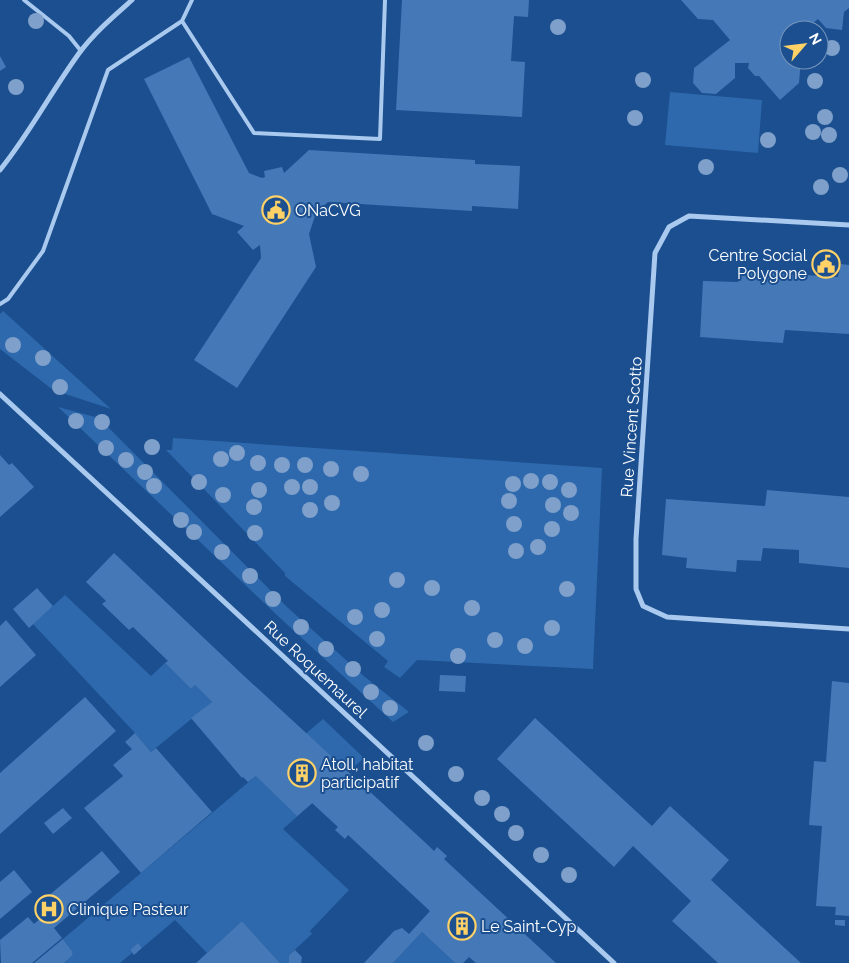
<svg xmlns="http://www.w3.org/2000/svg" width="849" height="963" font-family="Raleway,sans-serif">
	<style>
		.green { fill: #2e69ad }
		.building { fill: #4478b7 }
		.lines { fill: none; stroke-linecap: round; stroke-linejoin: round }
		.lane { stroke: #a9c9ee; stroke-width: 4 }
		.street { stroke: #a9c9ee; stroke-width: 5 }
		.tree { fill: #7ea0ca }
		.labels { text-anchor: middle; stroke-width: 4; stroke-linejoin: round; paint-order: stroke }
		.poi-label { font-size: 16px; fill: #fff; stroke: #1b4f8f; text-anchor: start }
		.street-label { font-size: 16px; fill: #fff; stroke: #1b4f8f }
	</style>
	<rect width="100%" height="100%" fill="#1b4f8f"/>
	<path class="green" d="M670,92L762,100L758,153L665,145Z
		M3,311L111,409L53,390L0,349V314Z
		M58,407L99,418L287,607L365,677L409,712L393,722L279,617Z
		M173,438L602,468L593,669L417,660L400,678L384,667L388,661L285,576V573L166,450H172Z
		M65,595L151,676L165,663L191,689L195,685L212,702L151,752L135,733L33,624Z
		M323,719L364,758L283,829L349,890L310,931L312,934L289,955V963H280L242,921L207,953L175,920L142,948L138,944L130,950L132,953L120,963H64L73,955L72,951L63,939Z
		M422,932L455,963H393Z"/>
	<path class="building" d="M402,0H529L528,17L514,16L511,61L525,62L522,117L396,110Z
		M681,0H849V8L844,12L842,30L826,28L818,19L805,30H789V60H801L799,83L780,100L759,76H755L748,68L749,63H735V78L716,94L702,93L693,83L694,68L730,40L713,20L698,19Z
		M0,56L6,67L0,71Z
		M189,57L249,173L262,178L265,177L264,171L282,167L284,173L309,150L475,160V164L520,166L518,209L472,206V211L328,202L316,213L309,234L316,267L237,388L194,360L261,258L260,245L253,250L237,232L244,226L212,214L144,79Z
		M841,264L849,265V334L785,330L783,343L700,337L703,281L738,282L739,271L838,277Z
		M0,455L9,465L12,463L34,487L0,517Z
		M767,490L849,497V568L799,563V550L763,548L761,561L737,560L736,572L686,568L687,558L662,555L666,499L765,506Z
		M114,553L243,675L429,846L434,851L437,847L447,856L444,859L556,963H476L469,957L463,963H455L422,932L393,963H364L394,931L402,928L409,934L430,911L348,835L345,839L335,830L338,827L312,803L297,816L256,776L248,782L243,777L242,778L191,718L212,702L195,685L191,689L165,663L168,661L133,627L129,630L102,604L106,601L86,582Z
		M37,588L53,606L29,628L13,609Z
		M6,620L36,655L0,687V626Z
		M440,675L466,676L465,692L439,691Z
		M832,681L849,683V916L835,915L836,907L816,906L822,826L809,825L814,761L826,762Z
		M85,697L116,731L0,834V773Z
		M535,718L652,826L670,806L729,860L711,880L801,963H718L693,940L672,921L691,901L653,865L633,846L614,867L497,759Z
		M135,733L151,752L156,748L212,812L141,873L84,808L123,776L113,765L132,749L125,742Z
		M63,808L72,818L53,834L44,823Z
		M102,851L120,872L54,928L62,938L32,963H1L0,940L28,917L34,924L43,916L35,907Z
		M14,870L32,892L0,919V882Z
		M835,920H845V926L835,925Z
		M242,921L280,963H196Z
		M63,939L72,951L73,955L64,963H34Z
		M138,943L142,948L134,955L130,950Z
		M295,950L302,957L301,963H289V955Z"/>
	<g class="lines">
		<path class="lane" d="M24,0L69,36L81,51
			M192,0L182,21L254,133L380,139L385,0
			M0,304L8,299L43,251L108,70L182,21"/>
		<path class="street" d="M0,170C30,133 52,90 80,52C95,32 114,16 132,0
			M849,225L689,216L669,227L655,253L636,539V589L643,606L667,617L849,629
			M0,394L614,963"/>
	</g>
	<g class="tree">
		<circle cx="36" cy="21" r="8"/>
		<circle cx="558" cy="27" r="8"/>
		<circle cx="832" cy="48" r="8"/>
		<circle cx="643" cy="80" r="8"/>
		<circle cx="815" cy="81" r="8"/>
		<circle cx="16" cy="87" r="8"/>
		<circle cx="825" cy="117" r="8"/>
		<circle cx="635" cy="118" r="8"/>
		<circle cx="813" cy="132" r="8"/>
		<circle cx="829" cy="135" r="8"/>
		<circle cx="768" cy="140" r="8"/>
		<circle cx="706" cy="167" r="8"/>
		<circle cx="840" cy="175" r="8"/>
		<circle cx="821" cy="187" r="8"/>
		<circle cx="13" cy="345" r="8"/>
		<circle cx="43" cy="358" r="8"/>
		<circle cx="60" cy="387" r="8"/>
		<circle cx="76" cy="421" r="8"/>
		<circle cx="102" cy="422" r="8"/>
		<circle cx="152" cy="447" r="8"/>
		<circle cx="106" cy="448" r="8"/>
		<circle cx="237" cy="453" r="8"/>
		<circle cx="221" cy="459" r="8"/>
		<circle cx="126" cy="460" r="8"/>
		<circle cx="258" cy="463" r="8"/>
		<circle cx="282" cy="465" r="8"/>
		<circle cx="305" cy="465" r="8"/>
		<circle cx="331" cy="469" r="8"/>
		<circle cx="145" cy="472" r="8"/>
		<circle cx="361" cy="474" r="8"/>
		<circle cx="531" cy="481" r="8"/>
		<circle cx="199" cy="482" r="8"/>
		<circle cx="550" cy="482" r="8"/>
		<circle cx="513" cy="484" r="8"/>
		<circle cx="154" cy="486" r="8"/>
		<circle cx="292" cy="487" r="8"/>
		<circle cx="310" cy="487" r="8"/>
		<circle cx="259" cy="490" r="8"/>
		<circle cx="569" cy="490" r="8"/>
		<circle cx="223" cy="495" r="8"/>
		<circle cx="509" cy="501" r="8"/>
		<circle cx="332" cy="503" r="8"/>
		<circle cx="553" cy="505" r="8"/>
		<circle cx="254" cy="507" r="8"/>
		<circle cx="310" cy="510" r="8"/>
		<circle cx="571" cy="513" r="8"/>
		<circle cx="181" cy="520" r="8"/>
		<circle cx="514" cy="524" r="8"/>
		<circle cx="552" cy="529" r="8"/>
		<circle cx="194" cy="532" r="8"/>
		<circle cx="255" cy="533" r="8"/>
		<circle cx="538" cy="547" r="8"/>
		<circle cx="516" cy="551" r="8"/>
		<circle cx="222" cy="552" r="8"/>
		<circle cx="250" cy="576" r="8"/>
		<circle cx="397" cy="580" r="8"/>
		<circle cx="432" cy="588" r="8"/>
		<circle cx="567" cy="589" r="8"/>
		<circle cx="273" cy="599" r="8"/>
		<circle cx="472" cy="608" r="8"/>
		<circle cx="382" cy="610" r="8"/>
		<circle cx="355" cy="617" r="8"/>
		<circle cx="301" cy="627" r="8"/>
		<circle cx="552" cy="628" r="8"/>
		<circle cx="377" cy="639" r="8"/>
		<circle cx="495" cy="640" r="8"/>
		<circle cx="525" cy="646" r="8"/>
		<circle cx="326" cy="649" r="8"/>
		<circle cx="458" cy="656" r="8"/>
		<circle cx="353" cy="669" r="8"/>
		<circle cx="371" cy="692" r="8"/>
		<circle cx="390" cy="708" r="8"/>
		<circle cx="426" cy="743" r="8"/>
		<circle cx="456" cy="774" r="8"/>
		<circle cx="482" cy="798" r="8"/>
		<circle cx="502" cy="814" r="8"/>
		<circle cx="516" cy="833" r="8"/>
		<circle cx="541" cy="855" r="8"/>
		<circle cx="569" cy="875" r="8"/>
	</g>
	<defs>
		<g id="civic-ring" transform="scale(1.4375)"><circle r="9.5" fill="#1b4f8f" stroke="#ffd166" stroke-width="1.5"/><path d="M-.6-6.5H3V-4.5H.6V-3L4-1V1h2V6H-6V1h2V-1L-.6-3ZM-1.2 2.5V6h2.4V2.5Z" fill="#ffd166"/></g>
		<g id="building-ring" transform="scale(1.4375)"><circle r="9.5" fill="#1b4f8f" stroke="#ffd166" stroke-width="1.5"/><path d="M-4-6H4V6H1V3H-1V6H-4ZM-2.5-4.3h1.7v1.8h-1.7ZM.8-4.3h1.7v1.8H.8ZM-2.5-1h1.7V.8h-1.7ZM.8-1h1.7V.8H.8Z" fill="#ffd166"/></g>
		<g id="hospital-ring" transform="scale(1.4375)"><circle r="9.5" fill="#1b4f8f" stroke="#ffd166" stroke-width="1.5"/><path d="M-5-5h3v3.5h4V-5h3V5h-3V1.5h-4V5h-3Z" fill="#ffd166"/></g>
	</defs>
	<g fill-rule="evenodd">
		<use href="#civic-ring" x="276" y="210"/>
		<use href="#civic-ring" x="826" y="264"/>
		<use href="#building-ring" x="302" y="773"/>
		<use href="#hospital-ring" x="49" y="909"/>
		<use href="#building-ring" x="462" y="926"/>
	</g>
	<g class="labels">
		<g class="poi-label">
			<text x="295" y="216">ONaCVG</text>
			<text x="807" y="261" text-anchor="end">Centre Social<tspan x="807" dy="18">Polygone</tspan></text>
			<text x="321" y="770">Atoll, habitat<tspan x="321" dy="18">participatif</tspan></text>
			<text x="68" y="915">Clinique Pasteur</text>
			<text x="481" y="932">Le Saint-Cyp</text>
		</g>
		<g class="street-label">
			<text transform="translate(631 427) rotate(-86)" y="6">Rue Vincent Scotto</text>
			<text transform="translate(316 669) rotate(43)" y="6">Rue Roquemaurel</text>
		</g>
	</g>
	<g transform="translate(804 45) rotate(62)"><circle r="24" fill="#1b4f8f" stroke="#7695bc"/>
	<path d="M0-4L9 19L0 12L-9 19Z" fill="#ffd166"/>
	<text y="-8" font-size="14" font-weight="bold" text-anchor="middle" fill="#ffffff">N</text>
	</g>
</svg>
